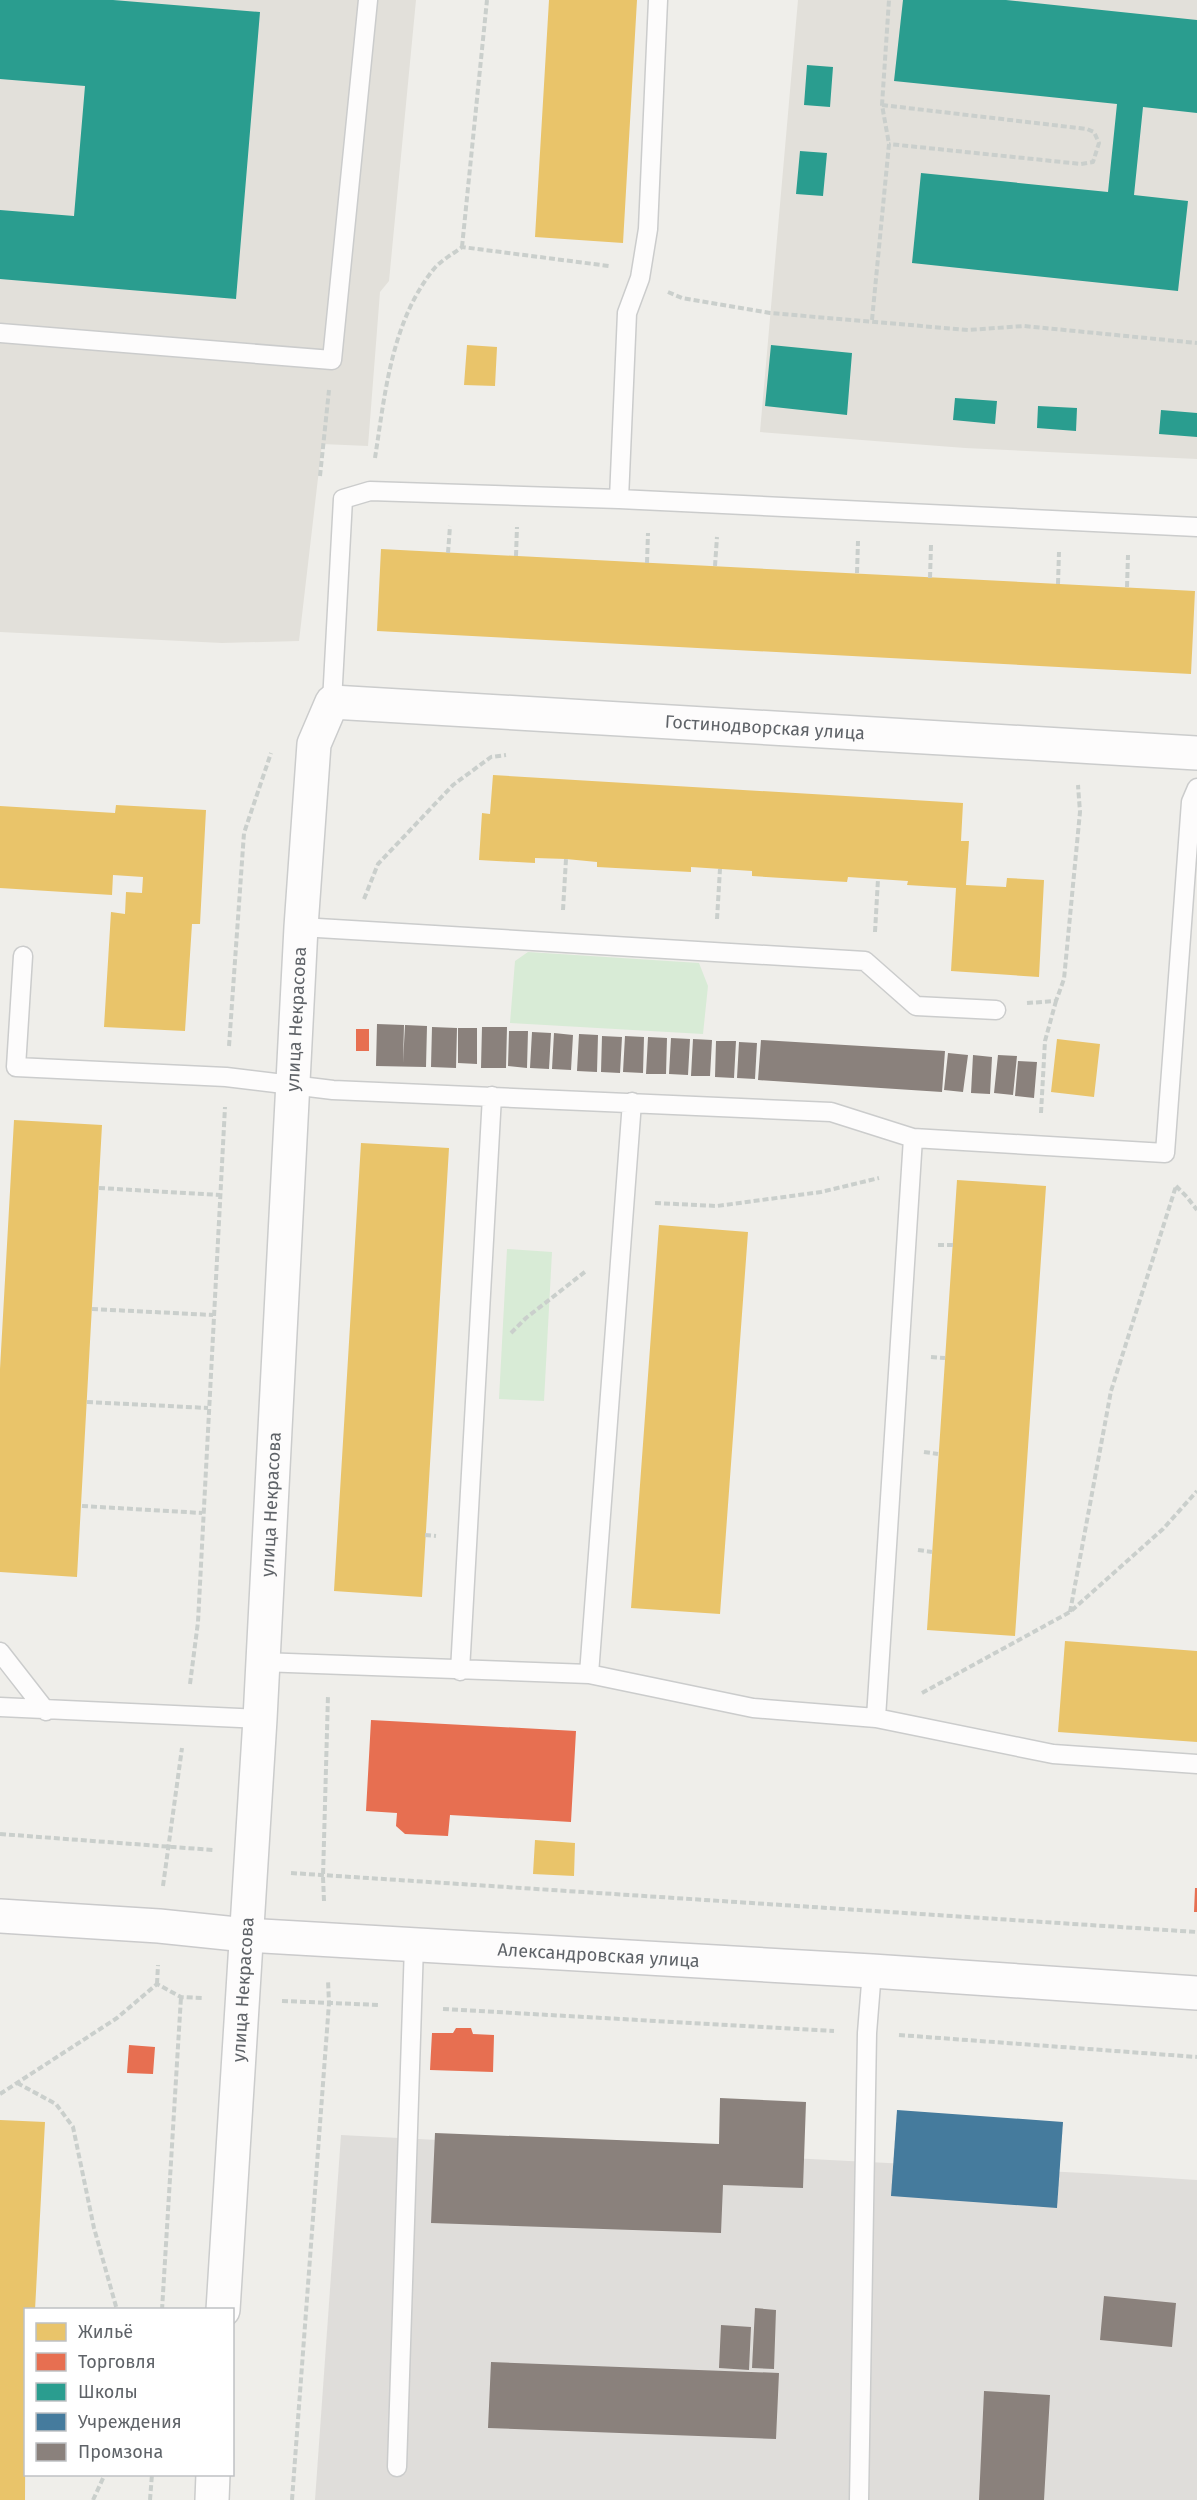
<svg xmlns="http://www.w3.org/2000/svg" width="1197" height="2500" font-family="'Fira Sans',sans-serif">
	<style>
		.industrial { fill: #dfddda }
		.education { fill: #e2e0da }
		.green { fill: #d8ebd6 }
		.homes { fill: #e9c46a }
		.shops { fill: #e76f51 }
		.schools { fill: #2a9d8f }
		.public { fill: #457b9d }
		.industry { fill: #8a817c }
		.lines { fill: none; stroke-linecap: round; stroke-linejoin: round }
		.lane-casing { stroke: #cbcccc; stroke-width: 21 }
		.street-casing { stroke: #cbcccc; stroke-width: 36 }
		.secondary-casing { stroke: #cacacb; stroke-width: 36 }
		.path { stroke: #cacfcc; stroke-width: 4; stroke-dasharray: 6 3; stroke-linecap: butt }
		.lane { stroke: #fdfcfc; stroke-width: 18 }
		.street { stroke: #fdfcfc; stroke-width: 33 }
		.secondary { stroke: #fdfcfc; stroke-width: 33 }
		.labels { text-anchor: middle; stroke-width: 6; stroke-linejoin: round; paint-order: stroke }
		.street-label { font-size: 18px; fill: #5f6368; stroke: #fff }
	</style>
	<rect width="100%" height="100%" fill="#efeeea"/>
	<path class="industrial" d="M341,2135L1103,2174L1197,2180V2500H315Z"/>
	<path class="education" d="M0,0H416L389,281L380,292L368,446L322,444L299,641L222,643L0,632Z
		M798,0H1197V459L965,448L760,432Z"/>
	<path class="green" d="M528,952L699,963L708,986L703,1034L510,1023L515,961Z
		M507,1249L552,1252L544,1401L499,1399Z"/>
	<path class="homes" d="M549,0H637L623,243L535,237Z
		M467,345L497,347L495,386L464,385Z
		M381,549L1195,591L1191,674L377,631Z
		M493,775L963,803L961,841H969L966,885L1006,887L1007,878L1044,880L1039,977L951,971L956,888L907,885L908,881L848,877L847,882L752,876V871L691,867V872L597,867V862L566,859L535,858V863L479,860L482,813L490,814Z
		M116,805L206,810L200,924H192L185,1031L104,1027L111,912L125,914L126,892L142,893L143,877L113,875L112,895L0,888V806L115,813Z
		M1057,1039L1100,1044L1094,1097L1051,1092Z
		M14,1120L102,1125L77,1577L0,1572V1369Z
		M361,1143L449,1148L422,1597L334,1591Z
		M957,1180L1046,1186L1015,1636L927,1630Z
		M659,1225L748,1232L720,1614L631,1608Z
		M1065,1641L1197,1651V1742L1058,1732Z
		M535,1840L575,1843L574,1876L533,1874Z
		M0,2120L45,2122L35,2310H26L25,2500H0Z"/>
	<path class="shops" d="M356,1029H369V1051H356Z
		M371,1720L576,1731L571,1822L450,1815L448,1836L405,1834L396,1826L397,1813L366,1811Z
		M1195,1888H1197V1912H1194Z
		M456,2028H471L473,2034L494,2035L493,2072L430,2070L432,2033H453Z
		M129,2045L155,2047L153,2074L127,2073Z"/>
	<path class="schools" d="M0,0H113L260,12L236,299L0,279V210L74,216L85,86L0,79Z
		M903,0H1006L1197,20V113L1143,107L1134,195L1188,201L1178,291L912,263L921,173L1108,192L1117,104L894,81Z
		M807,65L833,67L830,107L804,105Z
		M800,151L827,153L823,196L796,194Z
		M771,345L852,353L847,415L765,406Z
		M955,398L997,401L995,424L953,420Z
		M1038,406L1077,408L1076,431L1037,428Z
		M1161,410L1197,413V437L1159,434Z"/>
	<path class="public" d="M897,2110L1063,2122L1057,2208L891,2196Z"/>
	<path class="industry" d="M377,1024L404,1025L403,1063L405,1025L427,1026L426,1067L376,1066Z
		M432,1027L457,1028L456,1068L431,1067Z
		M482,1027H507L506,1068H481Z
		M458,1028H477V1064L458,1063Z
		M509,1031H528L527,1068L508,1066Z
		M532,1032L551,1033L549,1069L530,1068Z
		M554,1033L573,1035L571,1070L552,1069Z
		M579,1034L598,1035L597,1072L577,1071Z
		M602,1036L622,1037L620,1073L601,1072Z
		M625,1036L644,1037L643,1073L623,1072Z
		M648,1037L667,1038L666,1074H646Z
		M671,1038L690,1039L688,1075L669,1074Z
		M693,1039L712,1040L710,1076H691Z
		M761,1040L945,1051L942,1092L758,1080Z
		M716,1041H736L734,1078L715,1077Z
		M739,1042L757,1043L755,1079L737,1078Z
		M948,1053L968,1055L963,1092L944,1090Z
		M973,1055L992,1057L990,1094L971,1093Z
		M998,1055L1017,1056L1013,1095L994,1093Z
		M1018,1061L1037,1062L1034,1098L1015,1096Z
		M720,2098L806,2102L803,2188L723,2185L721,2233L431,2223L435,2133L719,2144Z
		M1104,2296L1176,2303L1172,2347L1100,2340Z
		M755,2308L776,2310L774,2369L752,2368Z
		M721,2325L751,2327L749,2370L719,2368Z
		M491,2362L779,2373L776,2439L488,2428Z
		M984,2391L1050,2395L1044,2500H979Z"/>
	<g class="lines">
		<g class="lane-casing">
			<path id="lane" d="M0,333L332,360L368,0
				M619,499L627,313L640,278L648,229L658,0
				M332,702L343,499L370,491L619,499L1197,527
				M301,927L865,961L916,1006L996,1010
				M23,956L16,1067L226,1077L333,1090L831,1112L913,1138L1165,1153L1191,802L1197,788
				M0,1652L46,1711
				M261,1662L589,1674L753,1708L876,1718L1053,1754L1197,1764
				M460,1671L492,1096
				M589,1674L632,1102
				M0,1707L260,1719
				M876,1718L913,1138
				M397,2467L414,1945
				M859,2500L867,2033L872,1971"/>
		</g>
		<g class="street-casing">
			<g id="street">
				<path id="s1" d="M223,2310L260,1719L301,927L314,744L332,702L1197,753"/>
				<path d="M212,2500L213,2474"/>
			</g>
		</g>
		<g class="secondary-casing">
			<g id="secondary">
				<path id="s2" d="M0,1916L159,1926L246,1935L872,1971L1197,1993"/>
			</g>
		</g>
		<path class="path" d="M882,105L1087,129L1094,132L1099,143L1093,162L1081,164L889,144
			M462,247L487,0
			M668,292L682,298L770,313L968,330L1024,326L1197,343
			M872,320L889,144L882,105L889,0
			M375,458C385,394 391,323 433,270C440,261 453,254 462,247L609,266
			M320,476L329,390
			M448,553L450,526
			M516,556L517,527
			M647,563L648,533
			M715,566L717,537
			M857,573L858,541
			M930,578L931,545
			M1058,584L1059,552
			M1127,587L1128,555
			M364,899L378,864L453,785L491,757L506,755
			M563,910L566,859
			M717,919L720,869
			M875,932L878,879
			M1027,1003L1056,1001L1064,979L1080,812L1078,785
			M229,1046L244,833L271,753
			M1041,1113L1045,1041L1056,1001
			M1176,1186L1187,1197L1197,1210
			M99,1188L220,1195
			M655,1203L717,1206L821,1192L879,1178
			M938,1245H953
			M92,1309L213,1315
			M511,1333L526,1318L586,1271
			M931,1357L945,1358
			M87,1402L208,1408
			M924,1452L938,1454
			M82,1506L202,1513
			M425,1535L436,1536
			M918,1550L932,1552
			M1070,1612L1111,1391L1176,1186
			M190,1684L198,1622L225,1107
			M922,1693L1070,1612L1163,1529L1197,1491
			M0,1834L213,1850
			M291,1873L1197,1932
			M163,1886L182,1748
			M324,1901L323,1877L328,1695
			M157,1984L158,1965
			M282,2001L379,2005
			M443,2009L834,2031
			M899,2035L1197,2057
			M17,2083L56,2104L73,2127L94,2228L117,2310
			M0,2094L117,2018L157,1984L181,1997L202,1998
			M162,2310L181,1997
			M93,2500L105,2474
			M150,2500L152,2474
			M292,2500L329,2003L328,1980"/>
		<use href="#lane" class="lane"/>
		<use href="#street" class="street"/>
		<use href="#secondary" class="secondary"/>
	</g>
	<g class="labels">
		<g class="street-label">
			<text dy="6" stroke="none"><textPath href="#s1" startOffset="2048">Гостинодворская улица</textPath></text>
			<text dy="6" stroke="none"><textPath href="#s1" startOffset="1293">улица Некрасова</textPath></text>
			<text dy="6" stroke="none"><textPath href="#s1" startOffset="807">улица Некрасова</textPath></text>
			<text dy="6" stroke="none"><textPath href="#s2" startOffset="600">Александровская улица</textPath></text>
			<text dy="6" stroke="none"><textPath href="#s1" startOffset="321">улица Некрасова</textPath></text>
		</g>
	</g>
	<rect x="24" y="2308" width="210" height="168" fill="#ffffff" stroke="#bfc1c3" stroke-width="1.5"/>
	<rect x="36" y="2323" width="30" height="18" fill="#e9c46a" stroke="#bfc1c3" stroke-width="1.5"/>
	<text x="78" y="2338" font-size="18" fill="#5f6368">Жильё</text>
	<rect x="36" y="2353" width="30" height="18" fill="#e76f51" stroke="#bfc1c3" stroke-width="1.5"/>
	<text x="78" y="2368" font-size="18" fill="#5f6368">Торговля</text>
	<rect x="36" y="2383" width="30" height="18" fill="#2a9d8f" stroke="#bfc1c3" stroke-width="1.5"/>
	<text x="78" y="2398" font-size="18" fill="#5f6368">Школы</text>
	<rect x="36" y="2413" width="30" height="18" fill="#457b9d" stroke="#bfc1c3" stroke-width="1.5"/>
	<text x="78" y="2428" font-size="18" fill="#5f6368">Учреждения</text>
	<rect x="36" y="2443" width="30" height="18" fill="#8a817c" stroke="#bfc1c3" stroke-width="1.5"/>
	<text x="78" y="2458" font-size="18" fill="#5f6368">Промзона</text>
</svg>
